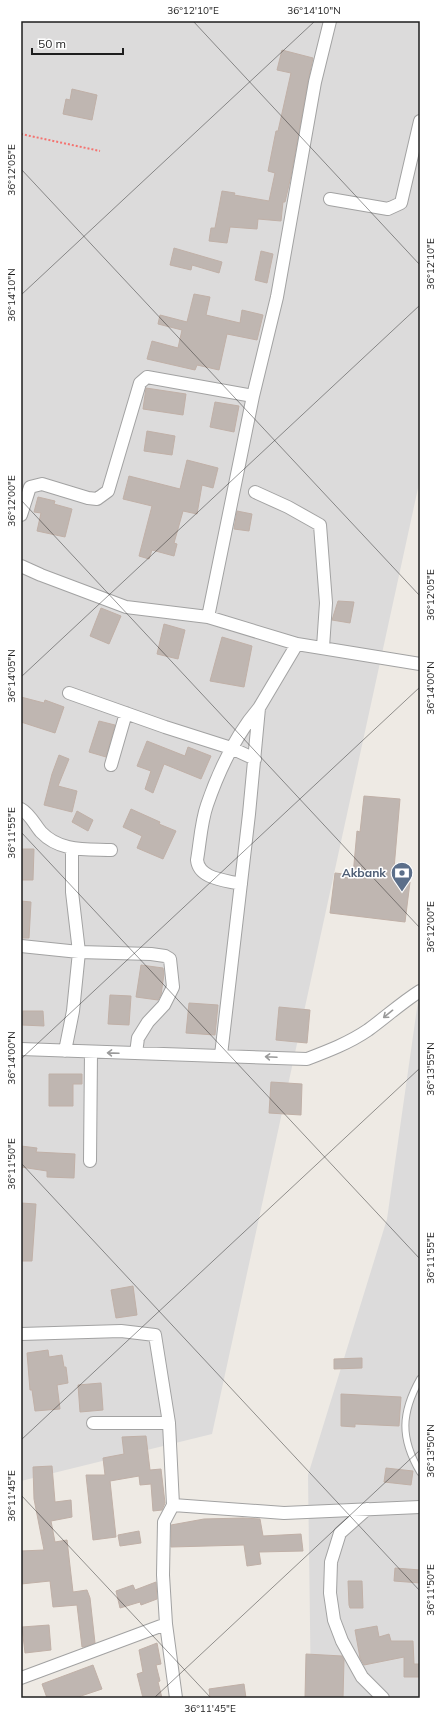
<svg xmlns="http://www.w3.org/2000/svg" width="441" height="1719" font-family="Mulish,sans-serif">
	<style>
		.residential { fill: #dcdbdb }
		.building { fill: #bfb6b1; stroke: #c0b0a7 }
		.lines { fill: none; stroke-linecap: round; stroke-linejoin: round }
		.service-casing { stroke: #a2a2a2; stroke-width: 8 }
		.minor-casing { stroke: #a2a2a2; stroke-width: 14 }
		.path { stroke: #f47370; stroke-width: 2; stroke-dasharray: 2 2; stroke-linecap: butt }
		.service { stroke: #fff; stroke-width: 6 }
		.minor { stroke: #fff; stroke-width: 12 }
		.oneway { stroke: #9a9a9a }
		.ticks { fill: none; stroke: #1e1e1e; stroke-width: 1; stroke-opacity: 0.45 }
		.labels { text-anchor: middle; stroke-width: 3; stroke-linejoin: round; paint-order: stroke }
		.service-label { font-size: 12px; font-weight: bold; fill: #4e5e75; stroke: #fff; text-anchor: end }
		.neatline { fill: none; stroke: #1e1e1e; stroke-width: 1.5 }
		.ticks-label { font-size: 10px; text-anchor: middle; fill: #1e1e1e }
	</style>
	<rect width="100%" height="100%" fill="#eeeae4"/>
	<path class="residential" d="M21,21H420V479L212,1434L21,1481Z
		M420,987V1698H311L308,1475L387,1219Z"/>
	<path class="building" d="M282,50L313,58L308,81L291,176L285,202H283L281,221L258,219L257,229L230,227L227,243L209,241L211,228H215L222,191L235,193L234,195L269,201L275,173L268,171L276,131H278L291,73L277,70Z
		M72,89L97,95L92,120L63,114L66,99L70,100Z
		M174,248L222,262L219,273L192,265L191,270L170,265Z
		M261,251L273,254L267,283L255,280Z
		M194,294L210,297L206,315L240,323L242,310L263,315L257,340L227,334L219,370L197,365L195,370L147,359L152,341L178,348L182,330L158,324L160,315L187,322Z
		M146,388L186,394L183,415L143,409Z
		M215,402L239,406L234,432L210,427Z
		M147,431L175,436L172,455L144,451Z
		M187,460L218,468L213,488L202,485L197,514L183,511L174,543L177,544L174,556L152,550L149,559L139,556L152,506L123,499L129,476L180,489Z
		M38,497L55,501L54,504L72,509L65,537L37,531L41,513L34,512Z
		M237,511L252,514L249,531L234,529Z
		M338,601L354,602L350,623L332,620Z
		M101,608L121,616L109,644L90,636Z
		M164,624L185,630L178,659L157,654Z
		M222,637L252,646L244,687L210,681Z
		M21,697L44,703L45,700L64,707L55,733L21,722Z
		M99,721L115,725L106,757L89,752Z
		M147,741L185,756L188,747L211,756L201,779L164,764L153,793L145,789L151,771L137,766Z
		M59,755L69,759L58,786L77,791L72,812L44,805L52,774Z
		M364,796L400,799L393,880L410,882L405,922L330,913L335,873L353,875L357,831L360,832Z
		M131,809L160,822L159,824L176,831L163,859L137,848L142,836L123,827Z
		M77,811L93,820L88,831L72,822Z
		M22,849H34L33,880H21Z
		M21,901L31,902L29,938H21Z
		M141,965L163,968L164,974L161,995L158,1000L136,997Z
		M110,995L131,996L129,1025L108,1024Z
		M189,1003L218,1005L215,1035L186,1033Z
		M279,1007L310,1010L307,1043L276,1040Z
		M23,1011H43L44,1026L22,1025Z
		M49,1074H82V1084H73V1106H49Z
		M271,1082L302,1084L301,1115L269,1113Z
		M21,1146L37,1148L36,1152L75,1154L74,1178L47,1177V1171L21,1167Z
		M21,1203L36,1204L32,1261H21Z
		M133,1286L137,1315L116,1318L111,1290Z
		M48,1350L49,1357L62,1355L64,1367H66L68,1383L57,1385L60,1409L35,1411L32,1390H30L27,1353Z
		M362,1358V1368L334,1369V1359Z
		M101,1383L103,1410L80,1412L78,1385Z
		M341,1394L401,1397L399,1426L355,1424V1427L341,1426Z
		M146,1436L150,1470L161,1469L165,1503L162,1510L153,1511L151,1484L140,1485L139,1476L110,1481L116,1537L93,1540L86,1475H105L103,1458L124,1454L122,1437Z
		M52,1466L55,1502L71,1500L72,1517L51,1521L55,1542L67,1540L73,1592L87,1590L90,1598L95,1643L84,1647H82L77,1605L53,1607L50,1581L21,1584V1551L44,1550L34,1499L33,1467Z
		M386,1468L413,1471L411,1485L384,1482Z
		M243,1518L260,1519L263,1536L301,1534L303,1551L259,1552L261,1564L247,1566L244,1545L171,1547V1525L204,1519Z
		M139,1531L141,1543L120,1546L118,1535Z
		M395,1568L420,1570V1583L394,1581Z
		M348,1581H362L363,1608H350L349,1605Z
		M156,1582L157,1599L141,1605L140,1602L120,1608L116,1591L133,1585L135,1590Z
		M49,1625L51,1650L25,1653L22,1627Z
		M377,1626L379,1637L389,1634L391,1641H413L414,1664H420V1677H404V1657L364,1665L360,1658L355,1630Z
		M157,1643L161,1664L156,1665L160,1681L158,1682L162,1698H143L137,1674L143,1672L139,1650Z
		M306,1654L342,1656L344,1660L343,1698H305Z
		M93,1665L102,1689L75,1698H47L42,1684Z
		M244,1684L246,1698H210L209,1689Z"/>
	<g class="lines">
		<g class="service-casing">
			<path id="service" d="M420,1379C401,1413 400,1438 420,1472"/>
		</g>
		<g class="minor-casing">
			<path id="minor" d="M330,199L388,209L401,203L420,121
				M255,492L288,507L320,525L326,603L323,647
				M21,515L30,487L42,484L88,498L97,499L108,491L140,383L147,377L253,396
				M21,566L41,575L126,607L208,617L297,644L259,708L249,814L221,1055
				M208,617L253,396L277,297L315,82L330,21
				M297,644L420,664
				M69,693L165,727L231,748L255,759
				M111,765L126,713
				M21,809C30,814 35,825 41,832C60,852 86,849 111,850
				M241,884C225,880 199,879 197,860C200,843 201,822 207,805C219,770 235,736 259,708
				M21,946L79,952L151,954L165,956L170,959L173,987L164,1005L148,1022L138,1038L136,1053
				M21,1049L307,1059C328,1051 349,1043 368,1030C386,1017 401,1003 420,991
				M65,1051L73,1011L79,952L72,892V849
				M90,1161L91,1052
				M21,1334L121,1331L155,1335L169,1423L173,1505L164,1522L163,1575L166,1624L21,1678
				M93,1423H169
				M173,1505L284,1513L420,1507
				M367,1509L340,1533L331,1562L330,1593L334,1620L342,1641L362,1677L383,1698
				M166,1624L176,1698"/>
		</g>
		<path class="path" d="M21,134L100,151"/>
		<use href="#service" class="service"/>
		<use href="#minor" class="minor"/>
	</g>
	<defs><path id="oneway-shaft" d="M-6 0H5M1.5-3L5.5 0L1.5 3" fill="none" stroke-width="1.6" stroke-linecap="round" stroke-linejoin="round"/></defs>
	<g class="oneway">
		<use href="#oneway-shaft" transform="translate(388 1014) rotate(141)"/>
		<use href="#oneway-shaft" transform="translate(113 1053) rotate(-178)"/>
		<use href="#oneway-shaft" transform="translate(271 1057) rotate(-177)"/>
	</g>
	<path class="ticks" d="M193,21L420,265M21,169L420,596M21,295L315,21M21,500L420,928M21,677L420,305M21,832L420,1259M21,1059L420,687M21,1163L420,1591M21,1440L420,1068M21,1495L211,1698M154,1698L420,1450"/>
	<defs>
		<g id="bank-pin" transform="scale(1.15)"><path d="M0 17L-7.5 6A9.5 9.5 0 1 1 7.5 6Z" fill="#5c6f8a" stroke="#fff"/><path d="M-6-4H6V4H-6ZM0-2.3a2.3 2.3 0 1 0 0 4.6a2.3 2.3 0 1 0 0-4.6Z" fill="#fff"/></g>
	</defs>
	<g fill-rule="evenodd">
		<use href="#bank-pin" x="402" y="873"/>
	</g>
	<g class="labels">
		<g class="service-label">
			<text x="386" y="877">Akbank</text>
		</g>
	</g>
	<rect width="441" height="1719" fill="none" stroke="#ffffff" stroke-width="44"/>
	<path d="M32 48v6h91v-6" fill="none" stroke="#1e1e1e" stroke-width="2"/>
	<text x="38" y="48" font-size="12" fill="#1e1e1e" stroke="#ffffff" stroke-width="3" paint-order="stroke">50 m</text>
	<rect x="22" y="22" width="397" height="1675" class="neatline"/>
	<g class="ticks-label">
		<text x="193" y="14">36°12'10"E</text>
		<text x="314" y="14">36°14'10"N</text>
		<text transform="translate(11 170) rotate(-90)" y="4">36°12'05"E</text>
		<text transform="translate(430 264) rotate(-90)" y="4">36°12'10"E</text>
		<text transform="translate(11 295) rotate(-90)" y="4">36°14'10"N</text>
		<text transform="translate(11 501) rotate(-90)" y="4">36°12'00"E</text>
		<text transform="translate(430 595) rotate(-90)" y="4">36°12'05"E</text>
		<text transform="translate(11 676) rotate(-90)" y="4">36°14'05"N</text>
		<text transform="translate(430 688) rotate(-90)" y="4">36°14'00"N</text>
		<text transform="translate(11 833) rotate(-90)" y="4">36°11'55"E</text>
		<text transform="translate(430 927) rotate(-90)" y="4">36°12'00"E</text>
		<text transform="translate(11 1058) rotate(-90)" y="4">36°14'00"N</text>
		<text transform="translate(430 1069) rotate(-90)" y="4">36°13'55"N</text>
		<text transform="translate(11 1164) rotate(-90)" y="4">36°11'50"E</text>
		<text transform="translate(430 1258) rotate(-90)" y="4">36°11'55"E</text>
		<text transform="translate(430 1451) rotate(-90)" y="4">36°13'50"N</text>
		<text transform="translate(11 1496) rotate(-90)" y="4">36°11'45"E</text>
		<text transform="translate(430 1590) rotate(-90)" y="4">36°11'50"E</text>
		<text x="210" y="1712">36°11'45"E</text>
	</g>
</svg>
